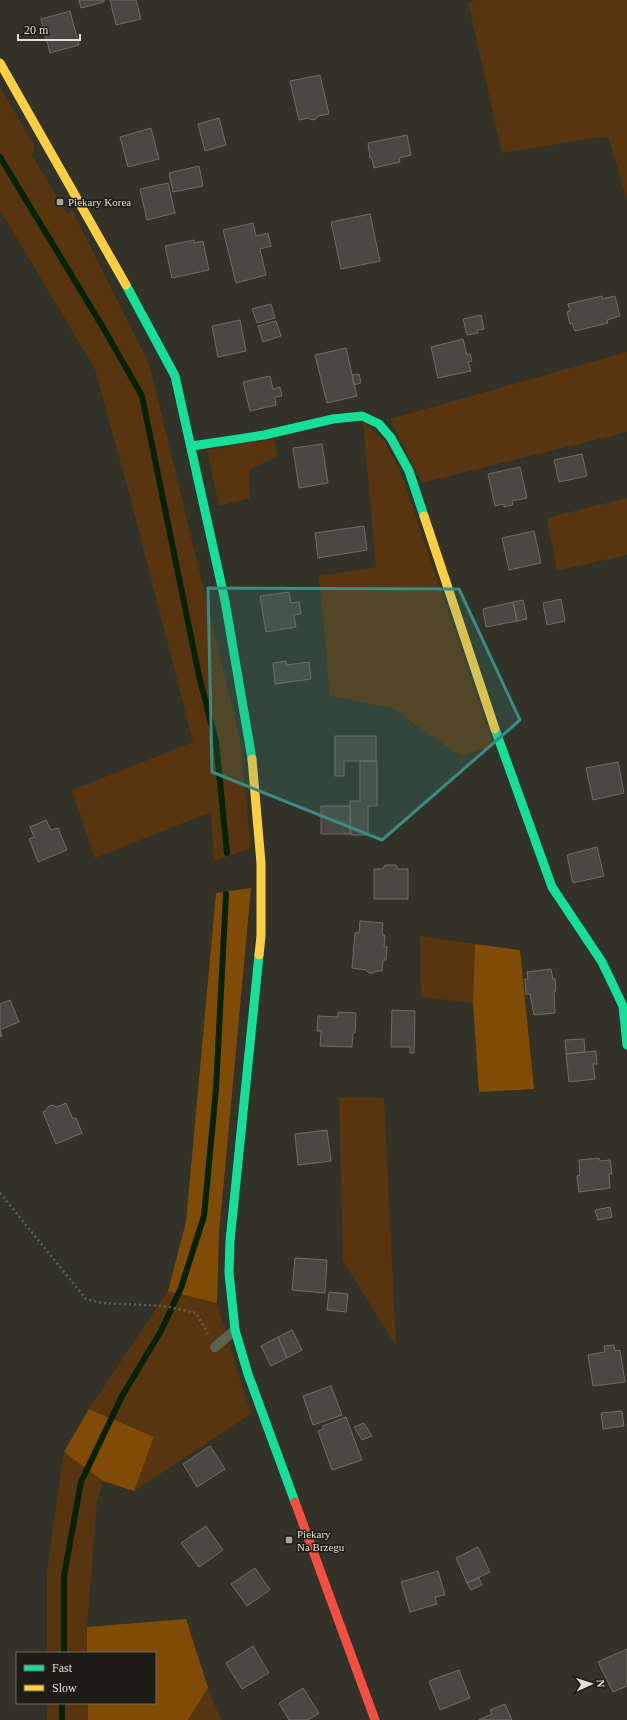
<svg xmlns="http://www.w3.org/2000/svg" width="627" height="1720" font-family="'Times New Roman',serif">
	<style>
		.green { fill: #58350e }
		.forest { fill: #804b05 }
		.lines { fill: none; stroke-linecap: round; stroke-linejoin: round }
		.stream { stroke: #052205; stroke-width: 6 }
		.building { fill: #49473f; stroke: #6e6c63 }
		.path { stroke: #5d6153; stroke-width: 2.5; stroke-dasharray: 2 3; stroke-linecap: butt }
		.lane { stroke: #5d6250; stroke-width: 10 }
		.fast { stroke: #16e098; stroke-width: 9 }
		.slow { stroke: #ffcf43; stroke-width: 9 }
		.jam { stroke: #f24e42; stroke-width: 9 }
		.marked { fill: #398b83; fill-opacity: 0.2; stroke: #398b83; stroke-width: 3; stroke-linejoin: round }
		.poi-dot { fill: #a4a499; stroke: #1d1c14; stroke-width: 1.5 }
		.labels { text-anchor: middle; stroke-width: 3; stroke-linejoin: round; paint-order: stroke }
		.poi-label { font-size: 11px; fill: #e2e1d6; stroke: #1d1c14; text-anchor: start }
	</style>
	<rect width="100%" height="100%" fill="#323228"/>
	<path class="green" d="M475,0H627V200L608,136L502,153L468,2Z
		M0,87L35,147L32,155L67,214L72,210L149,363L240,739L251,848L214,861L211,812L95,858L72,790L193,742L133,508L95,369L0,210Z
		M627,352V432L422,483L390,419Z
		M363,422L384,440L401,473L494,746L461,756L391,708L330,696L319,576L376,567Z
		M274,439L278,456L249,470L250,498L219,506L207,450Z
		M627,498V555L557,571L547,518Z
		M420,936L475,944L473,1003L421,997Z
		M339,1097L384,1098L396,1346L343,1261Z
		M168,1291L217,1303L251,1414L134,1491L154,1437L89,1409Z
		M64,1452L103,1481L97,1502L87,1627V1653H47V1572Z
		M208,1688L221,1720H188Z
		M47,1703H88V1720H47Z"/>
	<path class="forest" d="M251,888L219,1234L217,1303L168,1291L186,1222L216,893Z
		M475,944L520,950L534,1089L479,1092L473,1003Z
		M89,1409L154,1437L134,1491L103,1481L64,1452Z
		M186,1619L208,1688L188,1720H88V1703H155V1653H87V1627Z"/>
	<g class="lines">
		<path class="stream" d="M0,157L104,329L142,396L199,676L216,742L227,853
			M64,1653V1576L81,1482L122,1396L161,1331L181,1288L204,1216L216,1089L226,894
			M62,1720V1703"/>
	</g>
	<path class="building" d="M79,0H104V2L81,8Z
		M110,0H136L141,19L116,25Z
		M70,11L79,45L50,53L41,19Z
		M320,75L329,114L318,116L316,119L312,120L309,118L299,120L290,81Z
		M219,118L226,145L205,151L198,124Z
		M151,128L159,159L128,167L120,137Z
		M407,135L411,155L399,158L400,162L374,168L372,159L370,158L368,143Z
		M199,166L203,186L173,192L169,173Z
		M168,183L175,213L147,220L140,189Z
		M370,214L380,261L341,269L331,222Z
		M253,223L256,236L268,233L271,246L260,249L266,275L236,283L223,230Z
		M194,240V243L203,241L209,270L172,278L165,246Z
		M602,296V299L615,296L620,316L607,320L608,323L575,331L572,323L570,324L567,312L570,311L568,304Z
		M271,304L275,318L257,323L252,309Z
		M481,315L484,329L477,330L478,333L467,335L463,319Z
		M240,320L246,351L218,357L212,326Z
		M276,321L281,336L263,342L258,326Z
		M463,339L467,355L470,354L472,361L468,362L471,371L438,378L431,347Z
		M346,348L357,396L327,403L315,355Z
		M359,374L361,383L354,385L352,375Z
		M270,376L273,389L280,387L282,396L275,397L276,405L250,411L243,382Z
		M322,444L328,483L299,488L293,448Z
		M582,454L587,476L559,482L554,460Z
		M520,467L527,498L512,501L513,505L504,507V504L495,506L488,474Z
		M364,526L367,550L318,558L315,533Z
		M534,531L541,563L509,570L502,538Z
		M289,592L291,603L299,602L301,614L294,615L296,627L266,632L260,596Z
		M561,599L565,621L547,625L543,603Z
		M523,600L527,619L517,621L513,602Z
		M513,602L517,621L486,627L483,609Z
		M286,661L287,665L309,662L311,679L275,684L273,663Z
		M335,736H376V761H344V776H335Z
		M360,761H377V806H368V835H351L350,801H360Z
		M618,762L624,793L593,800L586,768Z
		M321,806H350V834H321Z
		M46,820L51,830L58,828L67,850L38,862L29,839L34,837L30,827Z
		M597,847L604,876L573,883L567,855Z
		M385,865H396L398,869H408V899H374V869H383Z
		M360,921L383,923L382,935H385L384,947H387L386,960H383L382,971H377L373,973H369L366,970L352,968L355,933H359Z
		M551,969L553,979H555L556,991H554L555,1013L534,1015L530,994H526L525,979H528L527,972Z
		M10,1000L19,1022L0,1030L2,1036L0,1037V1004Z
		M392,1010L415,1011L414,1053H410V1047H391Z
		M338,1012L356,1013L355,1033H353L352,1047L320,1046L321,1031H317L318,1016L338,1017Z
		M584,1039L585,1052L566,1054L565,1040Z
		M596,1051L597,1064H593L595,1079L569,1082L566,1054Z
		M66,1103L73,1119L76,1118L82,1133L56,1144L43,1112L46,1111L48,1107L52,1105L57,1107Z
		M327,1130L331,1161L298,1165L295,1134Z
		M599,1158L600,1161L610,1160L612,1174H609L610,1188L579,1192L577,1176L580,1175L579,1160Z
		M610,1207L612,1217L598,1220L595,1210Z
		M295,1258L327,1260L325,1293L292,1290Z
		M329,1292L348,1294L346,1312L327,1310Z
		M292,1330L302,1350L287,1358L278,1337Z
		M278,1337L287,1358L271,1366L261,1346Z
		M614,1345L615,1351L620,1350L625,1382L593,1386L588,1355L605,1352L604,1346Z
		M331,1386L342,1415L313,1425L303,1396Z
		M622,1411L624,1426L603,1429L601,1413Z
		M346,1417L362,1460L332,1470L318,1431L323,1429V1426Z
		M364,1423L372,1436L362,1440L354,1427Z
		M210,1446L225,1469L197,1487L183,1464Z
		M206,1526L223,1550L199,1567L181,1543Z
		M478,1547L490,1572L467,1583L456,1558Z
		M255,1568L270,1590L247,1606L231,1584Z
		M438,1571L445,1595L435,1597L437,1604L410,1612L401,1582Z
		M479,1578L482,1585L471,1590L467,1583Z
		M253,1646L269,1673L242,1689L226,1663Z
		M627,1649V1686L613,1692L598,1662Z
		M459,1670L470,1698L440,1710L429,1681Z
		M303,1688L319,1713L308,1720H289L279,1703Z
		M505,1704L512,1720H479L492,1714L490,1710Z"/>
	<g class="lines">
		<path class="path" d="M0,1193L86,1299L102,1303L164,1306L196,1313L208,1334"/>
		<path class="lane" d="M215,1347L235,1330"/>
		<path class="fast" d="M126,285L175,376L225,601L252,759
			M192,446L264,435L333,419L362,416L379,424L391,438L409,471L424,516
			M495,729L552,887L602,962L623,1006L627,1045
			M259,955L230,1241L229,1273L235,1330L248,1374L295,1502"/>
		<path class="slow" d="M0,63L126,285
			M424,516L495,729
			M252,759L261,863V936L259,955"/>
		<path class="jam" d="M295,1502L375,1720"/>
	</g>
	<path class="marked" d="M208,588L459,589L520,720L382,840L212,772Z"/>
	<g class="poi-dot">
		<rect x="56" y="198" width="8" height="8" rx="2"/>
		<rect x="285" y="1536" width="8" height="8" rx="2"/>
	</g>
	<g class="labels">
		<g class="poi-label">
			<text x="68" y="206">Piekary Korea</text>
			<text x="297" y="1538">Piekary<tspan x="297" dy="13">Na Brzegu</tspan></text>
		</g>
	</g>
	<rect x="16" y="1652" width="140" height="52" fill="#1d1c14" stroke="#6c6b62"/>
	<rect x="24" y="1665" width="20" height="6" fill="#16e098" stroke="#6c6b62"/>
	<text x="52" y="1672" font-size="12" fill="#e2e1d6">Fast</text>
	<rect x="24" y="1685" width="20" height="6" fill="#ffcf43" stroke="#6c6b62"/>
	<text x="52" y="1692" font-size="12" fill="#e2e1d6">Slow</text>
	<g transform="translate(591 1684) rotate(87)" stroke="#1d1c14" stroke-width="3" paint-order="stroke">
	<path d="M0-3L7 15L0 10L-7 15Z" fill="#e2e1d6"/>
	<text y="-6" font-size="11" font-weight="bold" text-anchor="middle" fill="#e2e1d6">N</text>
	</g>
	<path d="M18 34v6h62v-6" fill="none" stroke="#e2e1d6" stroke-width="2"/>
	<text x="24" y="34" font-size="12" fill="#e2e1d6" stroke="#1d1c14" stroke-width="3" paint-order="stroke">20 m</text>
</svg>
